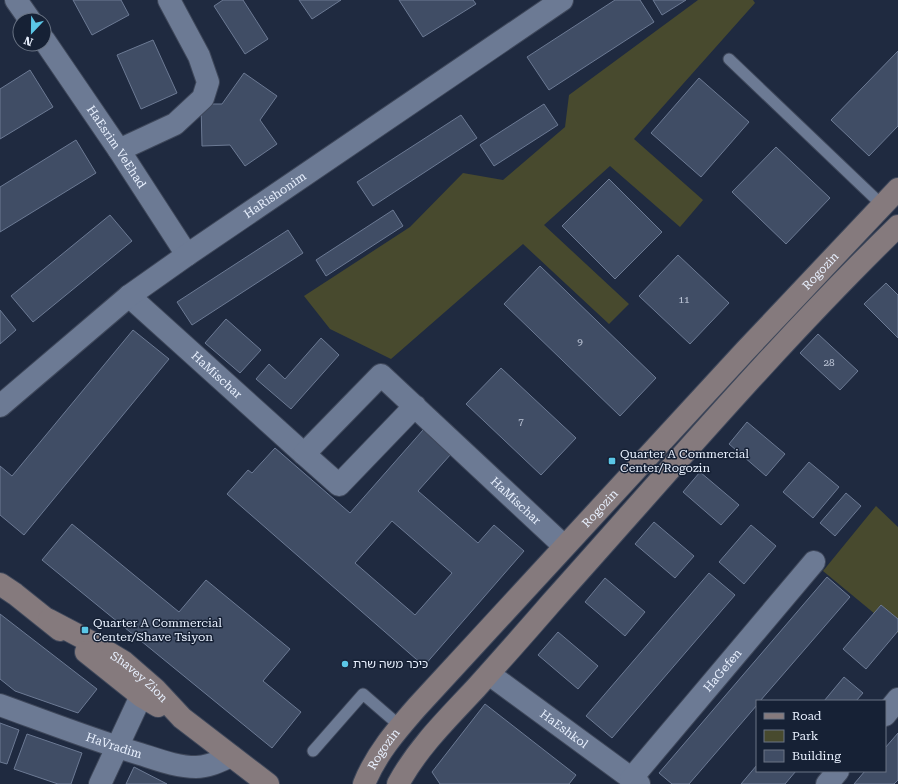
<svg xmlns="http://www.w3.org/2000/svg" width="898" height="784" font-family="'Roboto Serif','Noto Sans Hebrew',serif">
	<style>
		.green { fill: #484a2e }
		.building { fill: #404d65; stroke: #6c7a94; fill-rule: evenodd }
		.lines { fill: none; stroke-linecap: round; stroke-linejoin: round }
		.lane-casing { stroke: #3e475a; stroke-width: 13 }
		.street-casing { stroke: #3e475a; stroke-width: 24 }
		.secondary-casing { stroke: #3e475a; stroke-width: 24 }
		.lane { stroke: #6c7a94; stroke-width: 11 }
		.street { stroke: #6c7a94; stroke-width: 22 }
		.secondary { stroke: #857a7d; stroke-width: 22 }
		.poi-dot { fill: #5bc7e7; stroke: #162135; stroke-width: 1.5 }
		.labels { text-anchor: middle; stroke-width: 3; stroke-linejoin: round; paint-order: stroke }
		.number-label { font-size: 10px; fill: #bec7d8 }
		.street-label { font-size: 12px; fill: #e8f0fe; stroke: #162135 }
		.poi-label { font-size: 12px; fill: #e8f0fe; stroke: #162135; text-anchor: start }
	</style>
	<rect width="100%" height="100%" fill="#1f2a40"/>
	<path class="green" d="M698,0H753L755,3L634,139L703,200L680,227L610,166L544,225L629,304L609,324L523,244L391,359L330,329L304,296L410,227L463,173L503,180L565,127L569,95Z
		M876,506L898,527V633L823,571Z"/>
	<path class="building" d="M73,0H121L129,15L92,35Z
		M223,0H243L268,39L245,54L214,6Z
		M299,0H341L312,19Z
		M399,0H473L476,4L423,37Z
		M615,0H640L654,22L549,90L527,57Z
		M653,0H686L662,15Z
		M153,40L177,93L141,109L117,55Z
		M898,51V126L869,156L831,120Z
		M30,70L53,107L0,139V89Z
		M244,73L277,96L260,120L277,144L245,166L230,145L202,146L201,104H222Z
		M699,78L749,122L701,177L651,133Z
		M544,104L558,125L494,166L480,145Z
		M461,115L477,138L373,206L357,182Z
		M76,140L96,173L0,232V187Z
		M776,147L830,198L786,244L732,192Z
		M609,179L662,232L615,279L562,226Z
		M393,210L403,226L326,276L316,260Z
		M110,215L132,241L33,322L11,296Z
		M288,230L303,253L192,325L177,302Z
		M678,255L729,303L690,344L639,296Z
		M540,266L656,378L620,416L504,304Z
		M886,283L898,295V338L864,304Z
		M0,310L16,330L0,344Z
		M226,319L261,350L240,373L205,343Z
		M133,330L169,359L24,535L0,515V466L12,476Z
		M818,334L858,371L840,390L800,353Z
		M321,338L339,355L291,409L256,379L269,364L285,379Z
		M501,368L576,438L541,475L466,404Z
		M747,422L785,454L766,476L729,444Z
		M423,430L451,454L418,491L478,543L494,525L524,551L424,666L227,494L248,470L252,473L275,448L350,513ZM392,521L452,573L415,615L355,563Z
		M809,462L839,487L813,518L783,492Z
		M700,472L739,505L721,525L683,492Z
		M846,493L861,506L835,536L820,523Z
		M654,522L694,556L675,578L635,544Z
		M72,524L179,612L206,580L290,649L263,681L301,712L272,748L42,560Z
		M751,525L776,546L744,584L719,562Z
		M709,573L735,595L612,738L586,716Z
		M827,577L850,597L760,701H757V705L689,784H672L659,773Z
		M605,578L645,612L625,636L585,602Z
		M881,605L898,619V631L866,669L843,649Z
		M0,614L97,689L78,713L15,691L0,679Z
		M558,632L598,666L578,689L538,655Z
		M844,677L863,693L856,701H824Z
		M485,704L576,775L569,784H440L432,772Z
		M0,723L19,730L7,764L0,762Z
		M898,733V780L894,784H854L865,771H885V748Z
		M27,734L82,753L71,784H58L14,769Z
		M757,765V771H796L785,784H741Z
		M134,767L167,784H126Z"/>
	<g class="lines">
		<g class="lane-casing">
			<path id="lane" d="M729,59L882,205
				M313,751L363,694L400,726"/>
		</g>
		<g class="street-casing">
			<g id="street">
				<path d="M16,0L30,20"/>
				<path id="s1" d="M44,40L119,150L187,255"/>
				<path d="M119,150L175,124L203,98L208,82L199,56L169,0"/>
				<path id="s2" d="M129,296L304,454"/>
				<path id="s3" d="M0,406L129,296L187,255L562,0"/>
				<path id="s4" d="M415,406L339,485L304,454L381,375L564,546"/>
				<path id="s5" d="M489,674L639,784"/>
				<path id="s6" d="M0,705C47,722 93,740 140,754C159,760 177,767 196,767C209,767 220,761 231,756"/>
				<path d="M885,715L898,699"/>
				<path id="s7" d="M631,779L814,562"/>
				<path d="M100,784L141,696"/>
				<path d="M827,784L838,771"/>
			</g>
		</g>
		<g class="secondary-casing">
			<g id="secondary">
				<path d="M0,584L15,594L60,630"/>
				<path id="s8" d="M49,620L89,641L124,662L155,689L182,718L268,784"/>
				<path d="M86,652L141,696L158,706"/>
				<path id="s9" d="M364,784C376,754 396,731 417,707L746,350L898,189"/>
				<path d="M398,784C418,747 448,718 476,688C501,660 526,632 551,603C665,476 776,345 898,226"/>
			</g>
		</g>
		<use href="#lane" class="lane"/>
		<use href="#street" class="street"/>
		<use href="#secondary" class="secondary"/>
	</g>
	<g class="poi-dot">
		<rect x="608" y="457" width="8" height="8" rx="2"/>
		<rect x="81" y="626" width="8" height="8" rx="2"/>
		<circle cx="345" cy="664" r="4"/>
	</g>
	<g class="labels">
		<g class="number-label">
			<text x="684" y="303">11</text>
			<text x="580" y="345">9</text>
			<text x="829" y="366">28</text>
			<text x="521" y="425">7</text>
		</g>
		<g class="street-label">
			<text dy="4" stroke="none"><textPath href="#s1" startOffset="129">HaEsrim VeEhad</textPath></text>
			<text dy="4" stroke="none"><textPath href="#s3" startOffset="347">HaRishonim</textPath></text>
			<text dy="4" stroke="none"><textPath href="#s9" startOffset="688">Rogozin</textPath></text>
			<text dy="4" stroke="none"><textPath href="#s2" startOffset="118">HaMischar</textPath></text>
			<text dy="4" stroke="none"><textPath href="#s4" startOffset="451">HaMischar</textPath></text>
			<text dy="4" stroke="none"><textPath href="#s9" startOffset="364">Rogozin</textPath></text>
			<text dy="4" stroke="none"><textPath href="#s7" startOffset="142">HaGefen</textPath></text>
			<text dy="4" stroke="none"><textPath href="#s8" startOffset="107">Shavey Zion</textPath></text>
			<text dy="4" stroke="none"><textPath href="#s5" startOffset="93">HaEshkol</textPath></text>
			<text dy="4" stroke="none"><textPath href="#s6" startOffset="121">HaVradim</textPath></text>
			<text dy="4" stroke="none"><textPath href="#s9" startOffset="40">Rogozin</textPath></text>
		</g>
		<g class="poi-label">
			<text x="620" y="458">Quarter A Commercial<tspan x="620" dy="14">Center/Rogozin</tspan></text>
			<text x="93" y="627">Quarter A Commercial<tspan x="93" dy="14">Center/Shave Tsiyon</tspan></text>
			<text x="353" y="668">כיכר משה שרת</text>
		</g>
	</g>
	<rect x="756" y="700" width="130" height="72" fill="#162135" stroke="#6a7485"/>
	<rect x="764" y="713" width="20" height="6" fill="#857a7d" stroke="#6a7485"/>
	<text x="792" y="720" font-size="12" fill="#e8f0fe">Road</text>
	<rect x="764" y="730" width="20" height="12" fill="#484a2e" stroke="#6a7485"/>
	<text x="792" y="740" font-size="12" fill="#e8f0fe">Park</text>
	<rect x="764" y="750" width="20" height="12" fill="#404d65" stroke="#6a7485"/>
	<text x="792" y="760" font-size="12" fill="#e8f0fe">Building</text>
	<g transform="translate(32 32) rotate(202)"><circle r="19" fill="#162135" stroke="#6a7485"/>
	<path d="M0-3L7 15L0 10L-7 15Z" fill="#5bc7e7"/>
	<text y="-6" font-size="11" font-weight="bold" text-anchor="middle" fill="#e8f0fe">N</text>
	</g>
</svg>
